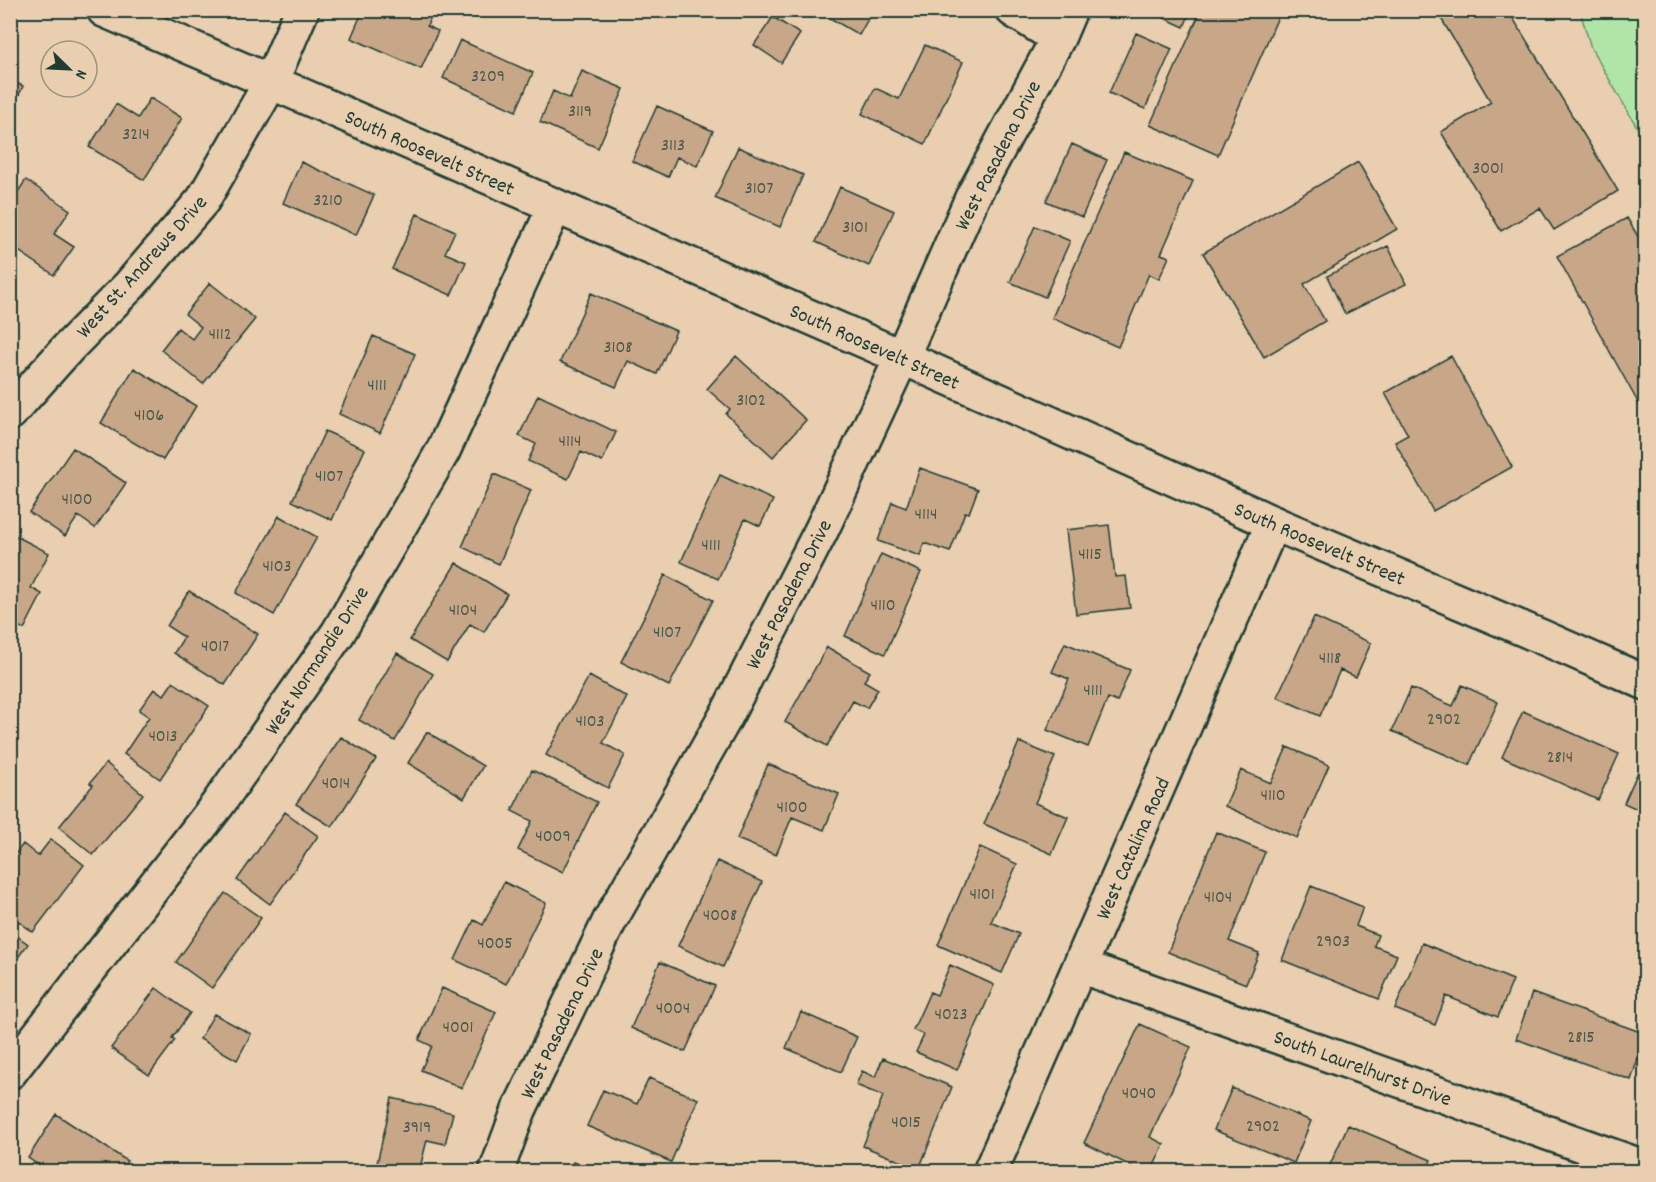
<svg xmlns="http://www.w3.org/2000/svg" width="1656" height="1182" font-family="Dekko,sans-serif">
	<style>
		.green { fill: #b1e5a7; stroke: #68916e; stroke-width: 1.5 }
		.building { fill: #c8a788; stroke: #1f3d34; stroke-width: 1.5 }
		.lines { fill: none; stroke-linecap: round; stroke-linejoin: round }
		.minor-casing { stroke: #1f3d34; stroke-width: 38 }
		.tertiary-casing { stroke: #1f3d34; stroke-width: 38 }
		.minor { stroke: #e9ceb0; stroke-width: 33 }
		.tertiary { stroke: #e9ceb0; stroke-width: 33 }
		.labels { text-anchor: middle; stroke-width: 4.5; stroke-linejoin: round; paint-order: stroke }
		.number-label { font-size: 18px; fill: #495849 }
		.street-label { font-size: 21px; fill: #1f3d34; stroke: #e9ceb0 }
	</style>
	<rect width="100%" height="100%" fill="#e9ceb0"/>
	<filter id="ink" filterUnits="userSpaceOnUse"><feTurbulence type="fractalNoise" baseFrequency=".0167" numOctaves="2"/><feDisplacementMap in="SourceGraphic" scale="12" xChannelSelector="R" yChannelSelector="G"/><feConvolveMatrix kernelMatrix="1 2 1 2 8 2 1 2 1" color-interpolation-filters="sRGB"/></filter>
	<g filter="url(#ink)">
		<path class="green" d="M1580,11H1645V141L1591,48Z"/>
		<path class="building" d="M363,10H389L400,15L402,10H434L427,26L438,31L421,69L351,38Z
			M816,10H873L859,35Z
			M1147,10H1191L1184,27Z
			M1201,10H1281L1218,155L1150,125Z
			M1436,10H1508L1618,191L1554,230L1540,208L1501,231L1441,132L1491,102Z
			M773,17L800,34L781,63L754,45Z
			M1136,33L1172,49L1145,109L1109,93Z
			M460,40L533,73L516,111L443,78Z
			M10,43L16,45L10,57Z
			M925,45L963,62L925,144L862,114L875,88L899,99Z
			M582,71L624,89L598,148L540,122L553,91L570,99Z
			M10,80L23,86L10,115Z
			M150,98L182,118L144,180L89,147L116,104L138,118Z
			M657,106L713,131L697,166L677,157L668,177L632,161Z
			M1072,144L1107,160L1082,217L1046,201Z
			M738,147L803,175L780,227L715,198Z
			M1124,152L1193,181L1161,254L1169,257L1159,279L1149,274L1118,347L1052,318Z
			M301,162L374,195L356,235L283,203Z
			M1358,162L1397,229L1304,284L1325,321L1264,357L1203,253Z
			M26,180L70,210L54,234L74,247L54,275L10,245V203Z
			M840,187L894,211L869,266L816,242Z
			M417,214L455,231L445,253L466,262L451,295L392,269Z
			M1627,218L1646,250V417L1557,256Z
			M1035,226L1070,241L1045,297L1010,282Z
			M1388,246L1406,284L1345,314L1327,276Z
			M210,283L255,319L203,384L161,350L178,328L192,339L201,327L185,314Z
			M591,293L676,331L657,374L628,361L616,387L560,362Z
			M373,336L415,354L380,433L339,414Z
			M736,356L806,420L773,457L726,414L730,409L707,389Z
			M1451,356L1512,467L1433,511L1395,442L1408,435L1385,393Z
			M134,368L196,406L163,460L101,423Z
			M538,395L616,432L602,462L581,452L568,479L528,461L536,444L519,436Z
			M325,431L365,449L332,520L292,501Z
			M73,448L126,483L95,528L78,516L65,536L29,512Z
			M920,468L978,489L969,513L965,512L950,552L924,543L920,556L878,541L892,502L906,508Z
			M494,474L531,490L499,564L462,547Z
			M720,475L773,500L760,526L745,519L718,579L681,562Z
			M279,516L317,537L274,615L236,593Z
			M1109,525L1115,577L1126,576L1130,608L1076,614L1066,530Z
			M10,533L49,553L31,588L42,594L24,629L10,622Z
			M881,554L921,572L885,654L845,636Z
			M456,563L507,594L484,632L470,624L447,662L410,640Z
			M665,575L713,600L669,686L621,662Z
			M189,591L258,634L225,685L174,653L184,637L167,626Z
			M1314,617L1371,643L1356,677L1340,670L1320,716L1277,697Z
			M1065,643L1130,670L1117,702L1108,698L1088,747L1047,730L1069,679L1052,672Z
			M827,647L870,672L864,681L878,689L867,708L853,701L827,746L785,722Z
			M397,653L433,674L395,741L359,720Z
			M589,676L627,697L603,743L625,755L608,788L546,755Z
			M173,682L209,706L160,779L124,754L149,717L139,710L154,689L164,695Z
			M1462,685L1498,702L1469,765L1392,731L1411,688L1453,706Z
			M1523,711L1619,754L1598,800L1502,757Z
			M427,732L483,766L464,798L408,763Z
			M341,737L376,759L332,827L296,804Z
			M1019,742L1055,757L1035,803L1068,817L1052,854L984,824Z
			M1287,747L1329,765L1297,838L1225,806L1241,770L1271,783Z
			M106,763L143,794L93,855L59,827L93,785L90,783Z
			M768,764L839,794L824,830L792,817L776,855L737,839Z
			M1641,765L1646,767V813L1624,803Z
			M532,770L597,802L563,872L518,850L532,821L512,811Z
			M285,812L318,836L270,904L237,880Z
			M1216,832L1265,852L1229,941L1259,953L1246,984L1168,952Z
			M51,839L84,865L33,932L10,915V861L23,844L38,856Z
			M980,847L1017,864L991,922L1019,934L1002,973L938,945Z
			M717,861L762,882L723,967L678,946Z
			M504,882L546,903L506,984L455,960L474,920L483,925Z
			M1311,886L1363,907L1356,926L1378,935L1374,946L1397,955L1379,999L1282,960Z
			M225,893L261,918L212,988L176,962Z
			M10,931L28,944L10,968Z
			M1422,943L1513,980L1498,1017L1446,996L1435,1025L1395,1009Z
			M660,962L715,986L685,1052L631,1028Z
			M950,965L994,985L957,1070L916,1052L924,1035L913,1030L930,992L937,995Z
			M156,988L190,1013L172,1038L175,1040L149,1075L111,1048Z
			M442,988L496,1012L462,1088L421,1070L432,1046L419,1040Z
			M1532,993L1646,1034L1631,1080L1516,1039Z
			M801,1012L857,1037L841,1072L786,1048Z
			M214,1014L251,1034L237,1060L200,1039Z
			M1140,1024L1191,1047L1150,1137L1164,1144L1151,1172H1143L1084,1143Z
			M883,1058L952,1087L919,1169L863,1146L883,1096L856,1085L862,1071L875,1077Z
			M649,1078L698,1099L671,1162L587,1126L603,1090L637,1104Z
			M1232,1088L1311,1121L1294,1163L1214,1130Z
			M392,1098L453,1113L445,1144L427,1140L419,1172H375Z
			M56,1114L127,1161L120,1172H49L28,1158Z
			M1348,1125L1431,1160L1426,1172H1339L1329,1167Z
			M573,1162L598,1172H569Z"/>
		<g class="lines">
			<g class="minor-casing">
				<path id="minor" d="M104,10L271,82
					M1013,10L1058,38
					M10,413L68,348L130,285L203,200L271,82L302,10
					M1080,966L1646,1168
					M10,1072L218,804L338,633L443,451L555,206
					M496,1172L519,1110L609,922L726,716L822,529L902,357L972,198L1058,38L1070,10
					M990,1172L1273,523"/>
			</g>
			<g class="tertiary-casing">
				<path id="tertiary" d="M271,82L902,357L1273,523L1542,637L1646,683"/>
			</g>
			<use href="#minor" class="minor"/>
			<use href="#tertiary" class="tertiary"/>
		</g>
	</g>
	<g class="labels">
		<g class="number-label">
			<text x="488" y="81">3209</text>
			<text x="580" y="116">3119</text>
			<text x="136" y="139">3214</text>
			<text x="673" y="150">3113</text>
			<text x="1488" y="173">3001</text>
			<text x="759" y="193">3107</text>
			<text x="328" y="205">3210</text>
			<text x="855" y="232">3101</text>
			<text x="220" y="339">4112</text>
			<text x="618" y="352">3108</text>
			<text x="377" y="390">4111</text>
			<text x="751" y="405">3102</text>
			<text x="149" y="420">4106</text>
			<text x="570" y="446">4114</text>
			<text x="329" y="481">4107</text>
			<text x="77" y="504">4100</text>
			<text x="926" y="519">4114</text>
			<text x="711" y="550">4111</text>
			<text x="1090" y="559">4115</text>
			<text x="277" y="571">4103</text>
			<text x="883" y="610">4110</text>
			<text x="463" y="615">4104</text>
			<text x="667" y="637">4107</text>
			<text x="215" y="651">4017</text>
			<text x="1330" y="663">4118</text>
			<text x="1093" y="695">4111</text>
			<text x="1444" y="724">2902</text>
			<text x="590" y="726">4103</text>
			<text x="163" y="741">4013</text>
			<text x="1560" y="762">2814</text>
			<text x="336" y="788">4014</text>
			<text x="1273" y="800">4110</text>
			<text x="792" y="812">4100</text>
			<text x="553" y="841">4009</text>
			<text x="982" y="899">4101</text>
			<text x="1218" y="902">4104</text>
			<text x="720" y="920">4008</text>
			<text x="1333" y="946">2903</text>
			<text x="495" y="948">4005</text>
			<text x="673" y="1013">4004</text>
			<text x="951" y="1019">4023</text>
			<text x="458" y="1032">4001</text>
			<text x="1581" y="1042">2815</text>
			<text x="1139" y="1098">4040</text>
			<text x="906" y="1127">4015</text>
			<text x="1263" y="1131">2902</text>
			<text x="417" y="1132">3919</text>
		</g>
		<g class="street-label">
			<text transform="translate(430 152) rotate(24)" y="7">South Roosevelt Street</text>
			<text transform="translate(997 155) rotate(-63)" y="7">West Pasadena Drive</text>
			<text transform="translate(141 266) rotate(-48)" y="7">West St. Andrews Drive</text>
			<text transform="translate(875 346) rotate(24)" y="7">South Roosevelt Street</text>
			<text transform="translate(1320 543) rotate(23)" y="7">South Roosevelt Street</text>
			<text transform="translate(788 594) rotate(-63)" y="7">West Pasadena Drive</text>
			<text transform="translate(316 660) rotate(-57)" y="7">West Normandie Drive</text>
			<text transform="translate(1132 848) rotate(-66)" y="7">West Catalina Road</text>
			<text transform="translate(561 1023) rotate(-64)" y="7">West Pasadena Drive</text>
			<text transform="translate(1363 1067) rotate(20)" y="7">South Laurelhurst Drive</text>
		</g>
	</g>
	<rect width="1656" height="1182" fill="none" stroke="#e9ceb0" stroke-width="36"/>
	<rect x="18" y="18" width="1620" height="1146" fill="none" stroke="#1f3d34" stroke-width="2" filter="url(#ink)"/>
	<g transform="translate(69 69) rotate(114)"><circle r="28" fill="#e9ceb0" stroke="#98947e" stroke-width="1.5"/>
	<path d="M0-4.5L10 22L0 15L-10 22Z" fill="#1f3d34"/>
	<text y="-9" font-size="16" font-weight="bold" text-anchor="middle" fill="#1f3d34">N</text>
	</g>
</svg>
